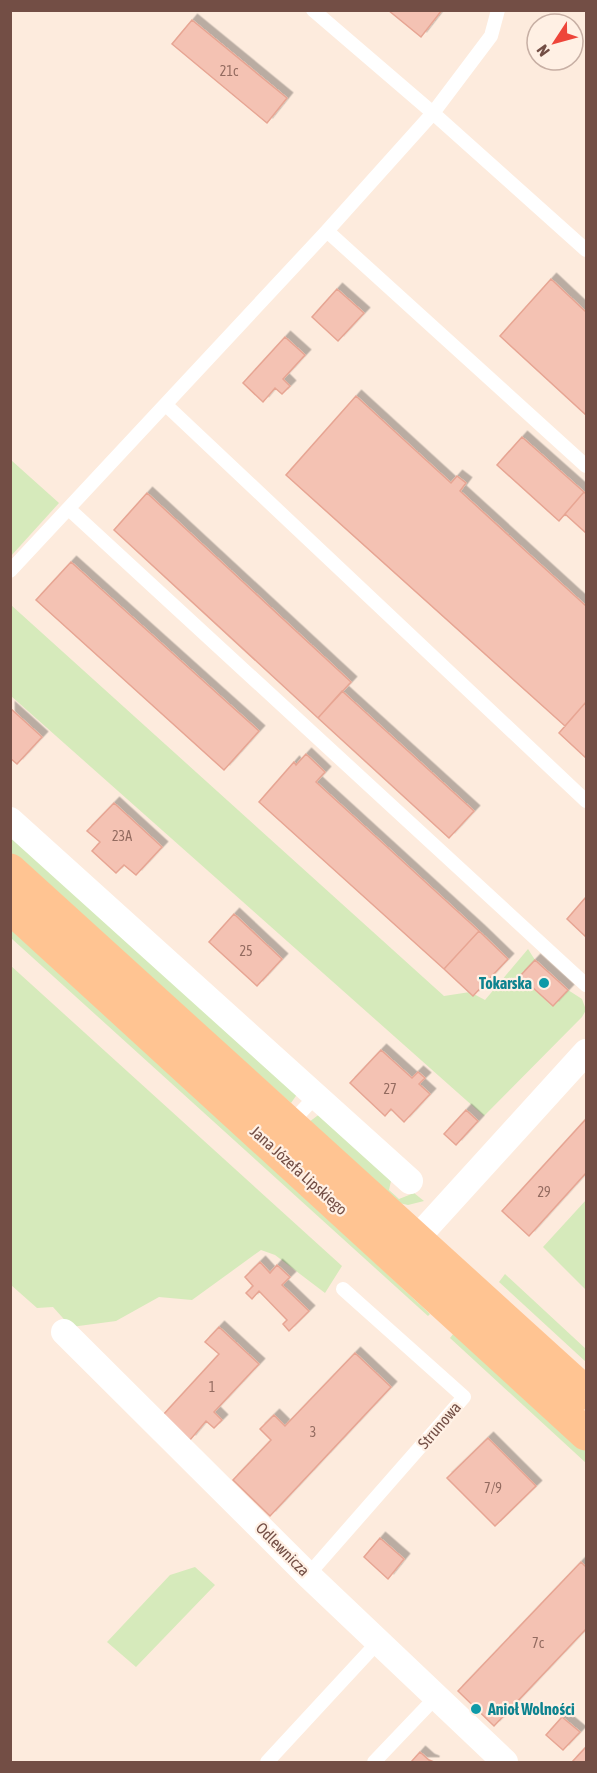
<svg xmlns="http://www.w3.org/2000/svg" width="597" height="1773" font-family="'Asap Condensed',sans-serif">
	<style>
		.green { fill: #d6eabb }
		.building { fill: #f4c2b3; stroke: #e7a593; stroke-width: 1.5; filter: url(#shadow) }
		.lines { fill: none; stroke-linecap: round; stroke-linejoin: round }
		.lane { stroke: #fff; stroke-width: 14 }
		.street { stroke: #fff; stroke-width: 26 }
		.primary { stroke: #ffc492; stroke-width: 33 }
		.culture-dot { fill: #0f9aa8; stroke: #fff0e4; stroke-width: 2 }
		.labels { text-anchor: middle; stroke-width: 4.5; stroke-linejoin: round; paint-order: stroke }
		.number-label { font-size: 14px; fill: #936b60 }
		.culture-label { font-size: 16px; font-weight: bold; fill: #0d838f; stroke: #fff0e4; text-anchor: end }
		.street-label { font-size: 16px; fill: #734e45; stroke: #fff0e4 }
	</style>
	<defs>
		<filter id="shadow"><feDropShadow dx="5.5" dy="-5.5" stdDeviation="0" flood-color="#0004"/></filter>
	</defs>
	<rect width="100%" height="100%" fill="#fdebdd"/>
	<path class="green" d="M11,460L59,503L11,556Z
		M11,605L444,996L470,992L485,1000L528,949L535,960L520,977L553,1006L568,990L582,999L586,1010L582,1017L484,1116L11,696Z
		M10,833L298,1093L291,1103L11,856Z
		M10,922L430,1314L428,1316L11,938Z
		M10,965L342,1266L325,1293L275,1255L261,1250L192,1300L159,1297L116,1321L71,1327L53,1307L37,1308L11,1285Z
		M321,1113L391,1181L389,1190L399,1199L414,1193L424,1201L408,1205L399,1203L309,1122Z
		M586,1200V1290L543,1247Z
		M505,1274L586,1349V1362L499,1282Z
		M458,1328L586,1445V1463L450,1338Z
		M195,1567L215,1585L136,1667L107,1642L170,1575Z"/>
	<path class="building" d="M388,10H442L421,37Z
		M192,20L287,98L267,123L172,44Z
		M551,279L586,312V415L500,336Z
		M337,289L364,313L338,341L312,317Z
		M285,337L305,355L283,379L290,386L282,394L275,388L263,402L243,383Z
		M356,396L451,483L457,476L466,483L460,491L586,606V702L565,726L286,475Z
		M522,437L584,492L559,521L497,465Z
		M584,492L586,494V533L565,514Z
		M147,493L351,682L318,718L114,530Z
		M71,562L259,731L224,770L36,600Z
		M342,691L474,811L449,838L318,718Z
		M586,702V758L559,733Z
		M10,708L42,737L17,764L10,758Z
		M306,754L325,772L316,782L479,931L444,969L259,802L294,762L296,765Z
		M114,803L162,847L136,875L124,865L116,873L92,851L100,842L87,831Z
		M586,897V937L567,919Z
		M234,914L282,959L257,986L209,942Z
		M479,931L508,959L473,996L444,969Z
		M535,960L568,990L553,1006L520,976Z
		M381,1050L412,1078L418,1072L425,1078L419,1084L430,1094L404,1122L391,1109L385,1116L350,1083Z
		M466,1110L478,1121L456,1145L444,1134Z
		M586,1119V1173L529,1236L502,1211Z
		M260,1262L270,1273L277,1265L290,1277L282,1285L309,1311L289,1331L283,1324L287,1320L259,1291L252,1299L246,1293L253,1286L245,1277Z
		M219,1327L259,1364L214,1412L222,1420L214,1428L206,1421L190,1440L163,1415L219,1354L205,1342Z
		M355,1353L391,1387L270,1516L233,1480L271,1440L260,1429L274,1415L285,1426Z
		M488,1438L536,1486L495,1526L447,1478Z
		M380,1538L404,1559L388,1579L364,1557Z
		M581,1562L586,1567V1629L494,1726L458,1691Z
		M562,1717L580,1732L563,1750L546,1735Z
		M586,1747V1762H572Z
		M420,1752L429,1760L434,1762H411Z"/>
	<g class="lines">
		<path class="lane" d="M313,10L433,113L327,231L586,466
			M498,10L491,36L433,113L586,250
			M166,405L586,801
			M69,509L586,985
			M10,571L327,231
			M290,1124L315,1097
			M308,1575L464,1397L343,1289
			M267,1762L378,1642
			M374,1762L436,1697"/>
		<path class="street" d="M10,820L410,1181
			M415,1255L416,1239L586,1052
			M64,1332L308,1575L505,1762"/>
		<path class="primary" d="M10,870L586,1393
			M10,907L586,1434"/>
	</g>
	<g class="culture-dot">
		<circle cx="544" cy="983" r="6"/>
		<circle cx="476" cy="1709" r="6"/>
	</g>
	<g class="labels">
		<g class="number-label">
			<text x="229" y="76">21c</text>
			<text x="122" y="841">23A</text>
			<text x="246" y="956">25</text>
			<text x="390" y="1094">27</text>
			<text x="544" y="1197">29</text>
			<text x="212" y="1392">1</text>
			<text x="313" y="1437">3</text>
			<text x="493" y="1493">7/9</text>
			<text x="538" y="1648">7c</text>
		</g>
		<g class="culture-label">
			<text x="532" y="989">Tokarska</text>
			<text x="488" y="1715" text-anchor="start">Anioł Wolności</text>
		</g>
		<g class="street-label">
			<text transform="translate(299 1170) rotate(42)" y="6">Jana Józefa Lipskiego</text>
			<text transform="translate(439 1425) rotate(-49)" y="6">Strunowa</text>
			<text transform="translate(283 1549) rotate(45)" y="6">Odlewnicza</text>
		</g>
	</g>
	<rect width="597" height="1773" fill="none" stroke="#734e45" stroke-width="24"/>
	<g transform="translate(555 42) rotate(234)"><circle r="28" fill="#fff0e4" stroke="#c7afa4" stroke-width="1.5"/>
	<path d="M0-4.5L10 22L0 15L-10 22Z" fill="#ee453a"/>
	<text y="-9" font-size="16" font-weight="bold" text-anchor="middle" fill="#734e45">N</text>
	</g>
</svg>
